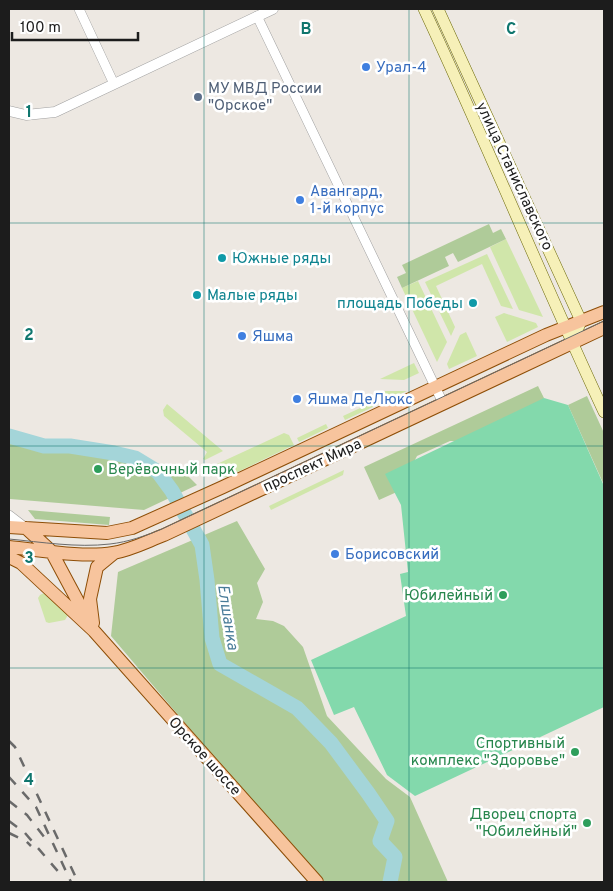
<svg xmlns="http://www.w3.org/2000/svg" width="613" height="891" font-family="Overpass,sans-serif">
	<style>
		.grass { fill: #d0e6aa }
		.forest { fill: #afcb99 }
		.pitch { fill: #83d9ac }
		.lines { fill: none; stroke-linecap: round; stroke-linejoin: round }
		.river { stroke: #a4d5d9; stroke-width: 15 }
		.minor-casing { stroke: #a0a0a0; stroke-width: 10 }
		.tertiary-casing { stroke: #a0a0a0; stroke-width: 11 }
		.secondary-casing { stroke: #6d6a0a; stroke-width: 12 }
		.primary-casing { stroke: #8e4e07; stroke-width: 14 }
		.minor { stroke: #fff; stroke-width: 9 }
		.tertiary { stroke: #fff; stroke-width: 10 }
		.secondary { stroke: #f6f0b8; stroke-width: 11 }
		.primary { stroke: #f7c49d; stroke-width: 12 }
		.tram { stroke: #6a6a6a; stroke-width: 1 }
		.rail { stroke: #6a6a6a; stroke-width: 2.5; stroke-dasharray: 10 10; stroke-linecap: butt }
		.grid { fill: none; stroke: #0f766e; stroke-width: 1; stroke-opacity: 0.55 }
		.shop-dot { fill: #3f7fe0; stroke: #fff; stroke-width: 2 }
		.service-dot { fill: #5c6f8a; stroke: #fff; stroke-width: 2 }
		.culture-dot { fill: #0f9aa8; stroke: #fff; stroke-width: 2 }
		.leisure-dot { fill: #2e9e5b; stroke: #fff; stroke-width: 2 }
		.labels { text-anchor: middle; stroke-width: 5; stroke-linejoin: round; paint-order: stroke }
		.shop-label { font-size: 15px; fill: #366cbe; stroke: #fff; text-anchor: start }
		.service-label { font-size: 15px; fill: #4e5e75; stroke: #fff; text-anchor: start }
		.street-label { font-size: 15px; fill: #1c1c1c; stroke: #fff }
		.culture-label { font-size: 15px; fill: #0d838f; stroke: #fff; text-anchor: start }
		.leisure-label { font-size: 15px; fill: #27864d; stroke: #fff; text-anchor: end }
		.water-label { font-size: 16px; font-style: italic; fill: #487b98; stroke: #fff }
		.grid-label { font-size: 16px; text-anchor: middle; font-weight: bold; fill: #0f766e; stroke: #fff; stroke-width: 5; stroke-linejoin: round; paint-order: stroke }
	</style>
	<rect width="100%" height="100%" fill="#ede8e2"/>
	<path class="grass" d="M506,239L543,317L519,310L490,247Z
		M487,254L513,309L501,306L482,264L436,286L455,327L451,336L425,282Z
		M418,281L447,342L437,362L402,288Z
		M504,313L536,323L538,327L507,342L495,317Z
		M466,332L477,356L449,369L447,364L460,335Z
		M414,363L419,373L404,380L380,379Z
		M375,391H407L381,403Z
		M371,403L373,407L345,420L343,416Z
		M167,404L223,451L205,460L203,459L207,452L164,416L163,410Z
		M326,424L328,428L299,442L297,438Z
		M284,433L289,435L294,445L227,477L221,476L216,470L217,464Z
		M344,470L343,475L271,510L269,506Z
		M44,593L50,594L68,615L65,620L49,623L46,622L38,598L40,595Z"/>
	<path class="forest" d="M489,224L493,233L501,229L506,239L458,262L453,253L445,257L449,266L402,288L397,277L406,273L402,265Z
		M538,386L544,398L535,418L490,441H450L417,456L399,491L379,500L364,467Z
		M587,396L604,433V485L568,405Z
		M9,441C44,453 83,449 119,457C135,461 151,469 166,475L175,463L197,485L144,510L10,499L9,498Z
		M28,510L110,517L109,525L35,519Z
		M237,521L265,569L257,583L263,602L256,619L273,621L284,626L303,647L327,716L386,779L410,797L448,882H325L208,750L111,636L118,572Z"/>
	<path class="pitch" d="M544,398L568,405L604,486V707L415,796L387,775L354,707L334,715L311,660L406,616L400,574L408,572L401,505L385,474Z"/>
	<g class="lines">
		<path class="river" d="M9,436L44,446H70L114,453L135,458L158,472L172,491L202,545L207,580L212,638L220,664L297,708L331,743L368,793L387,821L380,841L395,857L390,882"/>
		<g class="minor-casing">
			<path id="minor" d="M79,9L114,84
				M257,16L443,403
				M9,515L26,528"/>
		</g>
		<g class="tertiary-casing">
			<path id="tertiary" d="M9,111L26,115L55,112L273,9"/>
		</g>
		<g class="secondary-casing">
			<path id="secondary" d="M424,9C486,142 542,279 604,412
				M438,9L581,321L572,343"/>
		</g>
		<g class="primary-casing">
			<path id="primary" d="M9,527L107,533L132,528L223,487L546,335L604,312
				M26,528L51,551L89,622
				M9,547C40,550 82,558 113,553C131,550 148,541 164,535L604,328
				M9,557L21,563L94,631L317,882
				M93,623L90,599L97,567L114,553"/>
		</g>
		<use href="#minor" class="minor"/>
		<use href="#tertiary" class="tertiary"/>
		<use href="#secondary" class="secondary"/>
		<use href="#primary" class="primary"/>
		<path class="tram" d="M9,539C41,542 77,548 110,544C128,542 145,536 162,529L604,321"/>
		<path class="rail" d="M9,741L15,747L78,882
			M9,777L36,807L71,882
			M9,801L27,815L45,838
			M9,821L25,833L62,876
			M9,833L26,841L31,846"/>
	</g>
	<path class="grid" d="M204,9V882M409,9V882M9,223H604M9,446H604M9,668H604"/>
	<g class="shop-dot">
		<circle cx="366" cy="67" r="5"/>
		<circle cx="300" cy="200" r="5"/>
		<circle cx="242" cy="336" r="5"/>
		<circle cx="297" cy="399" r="5"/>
		<circle cx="335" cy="554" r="5"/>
	</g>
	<circle class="service-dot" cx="198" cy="97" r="5"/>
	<g class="culture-dot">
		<circle cx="222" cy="258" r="5"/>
		<circle cx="197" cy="295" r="5"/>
		<circle cx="473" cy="303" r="5"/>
	</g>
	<g class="leisure-dot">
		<circle cx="98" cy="469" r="5"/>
		<circle cx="503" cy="595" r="5"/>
		<circle cx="575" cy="752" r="5"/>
		<circle cx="587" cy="823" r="5"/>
	</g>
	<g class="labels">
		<g class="shop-label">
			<text x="376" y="72">Урал-4</text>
			<text x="310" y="196">Авангард,<tspan x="310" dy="17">1-й корпус</tspan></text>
			<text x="252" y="341">Яшма</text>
			<text x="307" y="404">Яшма ДеЛюкс</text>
			<text x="345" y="559">Борисовский</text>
		</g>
		<g class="service-label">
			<text x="208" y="93">МУ МВД России<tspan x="208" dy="17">"Орское"</tspan></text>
		</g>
		<g class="street-label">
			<text transform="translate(515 176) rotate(65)" y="5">улица Станиславского</text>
			<text transform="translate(312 465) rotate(-25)" y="5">проспект Мира</text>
			<text transform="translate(205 756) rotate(48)" y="5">Орское шоссе</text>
		</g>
		<g class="culture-label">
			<text x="232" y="263">Южные ряды</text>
			<text x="207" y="300">Малые ряды</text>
			<text x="463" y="308" text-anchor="end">площадь Победы</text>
		</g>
		<g class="leisure-label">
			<text x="108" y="474" text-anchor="start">Верёвочный парк</text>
			<text x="493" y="600">Юбилейный</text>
			<text x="565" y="748">Спортивный<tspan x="565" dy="17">комплекс "Здоровье"</tspan></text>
			<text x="577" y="819">Дворец спорта<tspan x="577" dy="17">"Юбилейный"</tspan></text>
		</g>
		<g class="water-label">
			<text transform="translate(229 617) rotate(81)" y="6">Елшанка</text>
		</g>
	</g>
	<g class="grid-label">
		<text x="306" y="34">B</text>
		<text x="511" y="34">C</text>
		<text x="29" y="117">1</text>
		<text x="29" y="340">2</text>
		<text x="29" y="563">3</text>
		<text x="29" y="785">4</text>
	</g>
	<rect width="613" height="891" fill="none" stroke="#1c1c1c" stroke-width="20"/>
	<path d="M12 32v8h126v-8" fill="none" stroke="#1c1c1c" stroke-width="2.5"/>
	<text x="20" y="32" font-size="15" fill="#1c1c1c" stroke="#ffffff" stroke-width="4" paint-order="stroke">100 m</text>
</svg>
